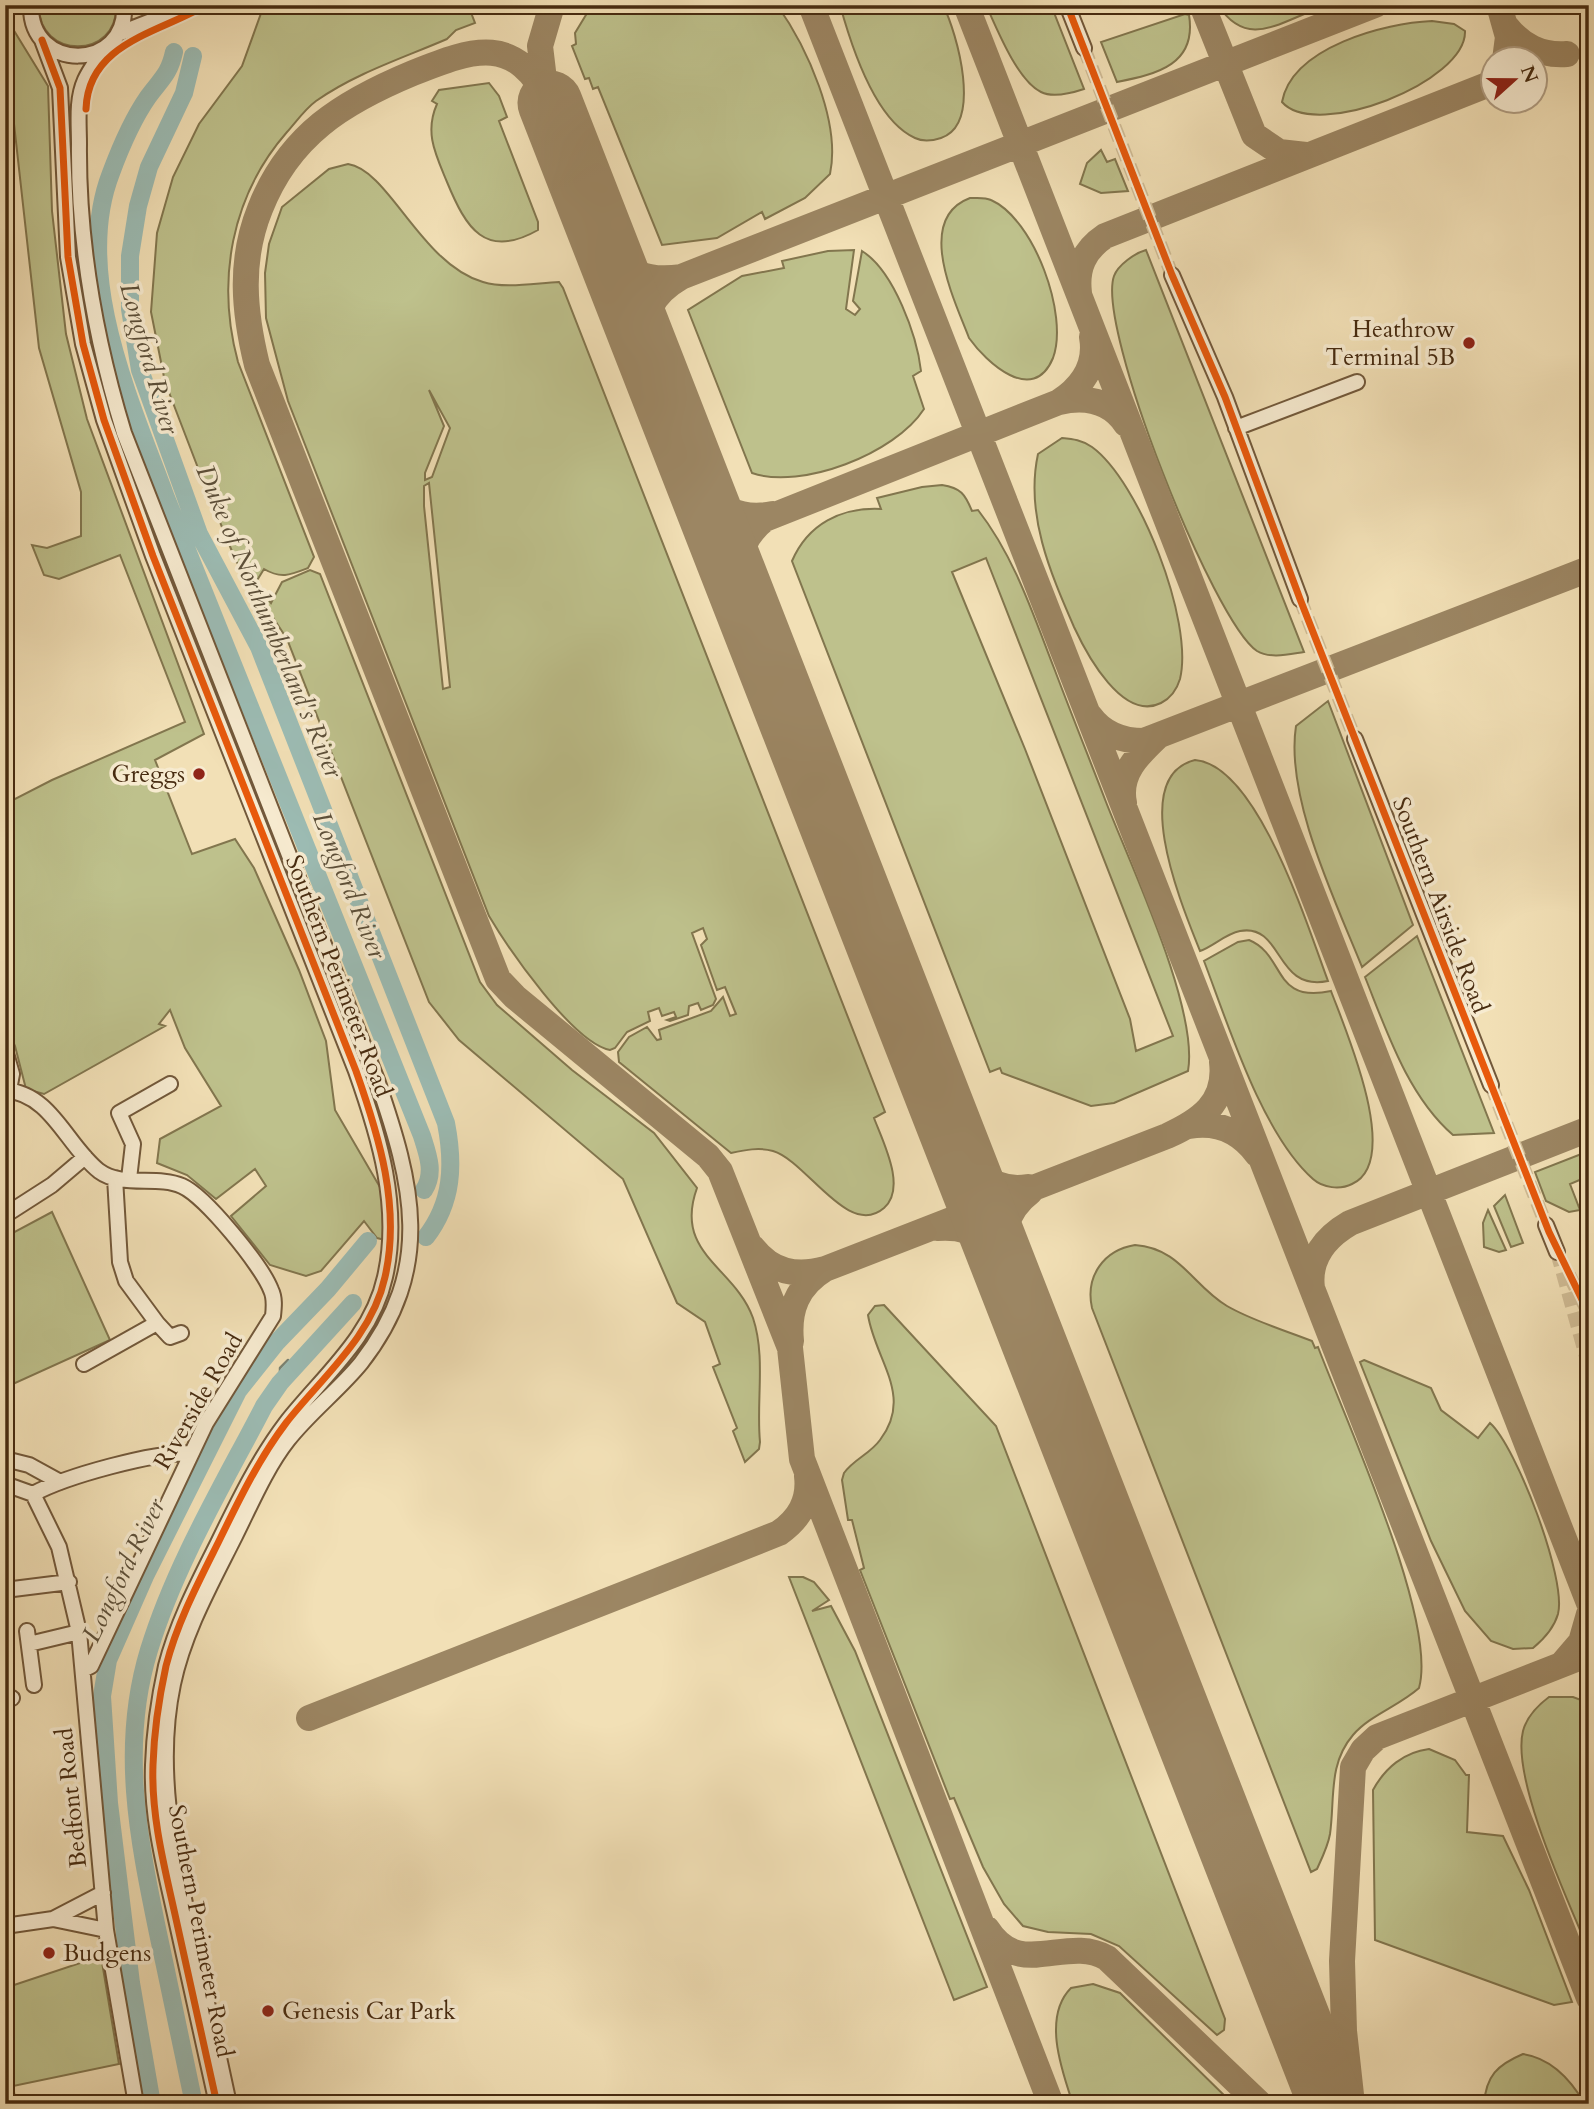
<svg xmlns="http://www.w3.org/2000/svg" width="1594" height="2109" font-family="Cardo,serif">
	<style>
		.green { fill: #bec18c; stroke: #82764e; stroke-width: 2; fill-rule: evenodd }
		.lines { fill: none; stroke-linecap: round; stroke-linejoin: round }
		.stream { stroke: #7a8272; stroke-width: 2.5 }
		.river { stroke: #9cbcb4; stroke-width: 18 }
		.taxiway { stroke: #9c8663; stroke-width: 26 }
		.runway { stroke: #9c8663; stroke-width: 65 }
		.minor-tunnel { stroke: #d0bc95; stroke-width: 14; stroke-dasharray: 14 7; stroke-linecap: butt }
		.minor-casing { stroke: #72583a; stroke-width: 18 }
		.minor { stroke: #f7ebd0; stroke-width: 14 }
		.cycleway-casing { stroke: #f7ebd0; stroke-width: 11 }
		.cycleway { stroke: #e8590c; stroke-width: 7 }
		.poi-dot { fill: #8f2418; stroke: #f7ebd0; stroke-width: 2.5 }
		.labels { text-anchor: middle; stroke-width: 7; stroke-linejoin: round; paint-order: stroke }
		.poi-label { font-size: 24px; fill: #472b10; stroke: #f7ebd0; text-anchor: end }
		.street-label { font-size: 24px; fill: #472b10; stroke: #f7ebd0 }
		.water-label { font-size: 26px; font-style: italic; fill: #5c4f39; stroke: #f7ebd0 }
	</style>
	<rect width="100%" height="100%" fill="#f2e0b6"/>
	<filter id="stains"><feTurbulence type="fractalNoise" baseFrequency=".00286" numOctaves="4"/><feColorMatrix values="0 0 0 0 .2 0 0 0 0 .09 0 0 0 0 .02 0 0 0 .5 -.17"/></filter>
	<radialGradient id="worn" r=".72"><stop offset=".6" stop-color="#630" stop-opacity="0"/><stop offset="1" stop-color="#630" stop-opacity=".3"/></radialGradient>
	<path class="green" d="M39,5H116C119,60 37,60 39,5Z
		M264,5H468L475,23L456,30L447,39C403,58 356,73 316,101C305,109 296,122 287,132C231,196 216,281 238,362L314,557L308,568C290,575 281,579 264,569L256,582L271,603L282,582L310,570L320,574L480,982L497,1005L572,1070L654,1133L697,1188C673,1254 735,1267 753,1318C766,1357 756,1402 760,1442L759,1449L745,1462L733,1431L737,1428L713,1367L720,1364L705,1322L677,1303L623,1179L459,1040L429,1002L287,639L236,561L203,481L165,382L151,312L157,233L173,177L199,124L242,66Z
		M592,5H777C807,47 841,122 830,174L805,198L765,219L762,212L717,238L662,245L598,87L593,89L589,78L585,79L572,46L576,44L575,33Z
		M840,5H943C957,33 983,124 941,138C932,141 923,142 915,138C875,120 851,45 840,5Z
		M986,5H1051L1084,89C1072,93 1053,98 1041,92C1017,80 997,29 986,5Z
		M1218,5H1312L1314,10C1277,24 1246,48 1218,5Z
		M1185,14L1189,15C1197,64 1158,74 1117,82L1101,42Z
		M5,16L48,86L52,211L66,334L87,419L204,734L155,760L192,854L235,839L254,868L299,970L326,1041L335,1110L384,1194L385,1240L377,1238L364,1221L321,1271L306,1276L270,1265L231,1216L266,1186L255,1169L216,1199L187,1175L157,1163L160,1139L221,1106L185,1048L170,1010L159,1024L165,1026L44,1094L26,1089L15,1046L5,1023V804L52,780L185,722L120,555L59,579L44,575L32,545L47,548L81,536V492L39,348L9,79L5,68Z
		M1432,21L1454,24L1465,31C1467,82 1316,141 1282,102C1292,47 1385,23 1432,21Z
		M489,83L499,96L507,117L499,121L538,222V230C485,260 466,228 447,182C436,155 424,133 437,104L432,101L439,90Z
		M1101,150L1107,162L1115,159L1128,191L1101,193L1080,184L1087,163Z
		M348,164C389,170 421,264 483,282C505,289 536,283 559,282L563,288L885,1112L874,1118C883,1142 907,1188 884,1208C848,1239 807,1161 773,1151C759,1147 745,1150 731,1153L619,1062L618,1052L629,1037L647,1027L657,1040L661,1039L659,1030L711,1011L723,997L730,1016L736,1014L725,987L717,990L701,945L707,939L703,928L692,933L716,999L713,1005L701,1010L698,1003L689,1006L688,1015L670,1021L667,1020L676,1017L674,1012L662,1016L659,1008L648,1012L650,1021L627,1032L615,1048L610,1050C573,1043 508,948 489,916L288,401L266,318L265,273L269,244L282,207L329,169ZM429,390L450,428L432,477L425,480V473L444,426ZM429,483L450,687L443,689L424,506V486Z
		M970,198C977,198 985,197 991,200C1034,219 1069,315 1053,358C1033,406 986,362 969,338C955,301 914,219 970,198Z
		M854,250L846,309L855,315L860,309L853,301L862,251C894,271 917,336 921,371L913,376L924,409C895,454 801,490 752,473L688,310L742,276L784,268L782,261L828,251Z
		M1146,250L1304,652C1290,654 1270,659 1257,651C1213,621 1096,327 1114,276C1118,265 1135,253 1146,250Z
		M1062,438C1073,439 1082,440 1092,447C1139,481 1194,621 1180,679C1177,689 1171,698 1161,703C1123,722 1087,655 1074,627C1050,572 1025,514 1038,454Z
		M942,485C961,488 965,494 972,511L978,510C1014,556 1033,614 1054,668C1071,713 1089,758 1106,802C1130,864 1199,1009 1188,1071L1114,1103L1091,1106L1002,1073L1000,1068L990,1072L792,561C808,524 841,507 881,509L877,498L922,487ZM986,558L1173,1036L1136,1051L1130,1019L1025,749L952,572Z
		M1328,701L1413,925L1362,967C1335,900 1285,797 1296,726Z
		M1195,760C1258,765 1308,928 1328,981C1274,992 1284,923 1240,931C1225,934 1214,946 1200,951C1183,908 1127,777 1195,760Z
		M1417,936L1494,1133L1453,1135C1408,1096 1387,1032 1365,977Z
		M1249,940C1286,955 1272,1004 1331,991C1345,1029 1403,1161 1352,1184C1340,1190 1323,1188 1313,1179C1262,1134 1228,1024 1204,961L1238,942Z
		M1589,1151V1176L1570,1184L1580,1210L1569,1212L1546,1201L1535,1172Z
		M1505,1195L1523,1243L1511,1247L1494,1206Z
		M1488,1210L1506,1250L1499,1252L1484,1247L1483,1223Z
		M52,1212L110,1340L13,1384L5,1371V1237Z
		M1135,1245C1180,1248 1193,1286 1227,1306C1253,1321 1284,1330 1312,1341L1315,1348L1318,1347C1345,1419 1438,1620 1419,1688C1399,1706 1370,1715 1353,1735C1328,1764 1335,1799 1330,1834C1328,1846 1322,1858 1317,1869L1311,1872L1092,1308C1085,1276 1104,1250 1135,1245Z
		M884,1305L996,1426L1225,2019L1224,2030L1217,2035L1119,1946L1091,1934L1048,1932L1023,1926L1004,1904L983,1867L954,1798L950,1799L860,1570L864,1568L852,1520H848L842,1480L844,1473C854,1459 870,1454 880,1440C914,1396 875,1360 868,1315L875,1306Z
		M1364,1360L1431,1388L1441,1410L1478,1438L1490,1423C1516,1446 1567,1579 1558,1614C1554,1628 1544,1639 1533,1648L1513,1649L1491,1641L1465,1611L1431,1541L1360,1362Z
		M803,1577L814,1582L829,1600L812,1611L831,1606L855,1651L987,1987L954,2000L789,1577Z
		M1549,1697H1573L1589,1703V1951C1569,1903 1511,1779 1523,1731C1527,1716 1537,1706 1549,1697Z
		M1429,1749L1455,1760L1466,1775H1469L1467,1832L1503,1836L1529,1890L1572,2002L1554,2005L1375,1940L1373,1790C1385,1768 1404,1752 1429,1749Z
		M101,1956L119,2064L13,2086L16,2104H5V1988Z
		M1093,1984L1120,1993L1233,2104H1073C1062,2071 1042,2017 1071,1988Z
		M1523,2054C1551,2058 1571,2080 1585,2104H1484C1486,2076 1497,2065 1523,2054Z"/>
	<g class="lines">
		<path class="stream" d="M280,1383V1368L288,1360"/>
		<path class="river" d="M174,52C169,75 161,79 148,97C132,120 121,146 111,173C72,273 130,400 165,495L422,1136C428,1155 435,1173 424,1190
			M193,56L184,93L149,167L138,206L130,256V309L140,370L199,534L259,647L446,1123C454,1164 453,1202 426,1237
			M152,2104L131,1983L109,1803L102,1696L108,1660L145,1576L238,1391L277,1342L328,1289L368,1241
			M194,2104C182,2048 171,1993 159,1938C139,1841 119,1748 149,1650C175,1565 223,1485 264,1406L280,1383L353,1303"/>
		<path class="taxiway" d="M811,5L1589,1998
			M966,5L1589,1603
			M1202,5L1254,135L1279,152L1306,155
			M1499,5L1508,37L1505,60
			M1506,26C1522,46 1541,56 1567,54
			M545,88L540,46L552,5
			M550,103C515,34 475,48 413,73C343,102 289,135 260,209C239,261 244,312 257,365L498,979L515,997L708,1156L720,1171L790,1348L802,1459L1051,2104
			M604,243C622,273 647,282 681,277
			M1079,293C1076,268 1084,250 1105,236L1492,83
			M647,351C642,315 650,295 681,277L1375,5
			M1059,402C1082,387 1097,365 1092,337
			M697,479C715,507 739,521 773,514
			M757,633C742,592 723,551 765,519L1059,402C1085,396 1110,400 1126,424
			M1090,716C1103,734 1122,741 1144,741L1589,569
			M1124,803C1118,774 1138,755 1157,737
			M941,1104C946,1108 949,1119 953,1127C966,1161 986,1194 1028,1187
			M1189,1126C1217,1121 1240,1131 1257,1154
			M937,1228C1002,1223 997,1274 1022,1312
			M753,1248C772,1272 796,1277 825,1269L1167,1136C1200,1121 1227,1103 1222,1062
			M1008,1269C997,1240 1006,1210 1030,1192
			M1312,1288C1308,1258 1326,1237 1350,1223L1589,1129
			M791,1341C788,1310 797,1286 825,1269
			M1563,1663L1581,1642L1589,1614
			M309,1718L779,1533C799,1519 810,1501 807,1476
			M987,1929C1020,1981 1066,1934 1107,1958L1260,2104
			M1352,2104L1344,2031L1342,1961L1353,1767L1363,1750L1377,1737L1589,1654"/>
		<path class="runway" d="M550,103L1331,2104"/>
		<path class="minor-tunnel" d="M1084,48L1172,275
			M1300,599L1355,739
			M1491,1085L1546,1225
			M1557,1252L1589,1367
			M1569,1275L1589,1314"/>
		<g class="minor-casing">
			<path id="minor" d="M31,5C29,73 128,72 124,5
				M143,5H172
				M1067,5L1084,48
				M118,34L192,5
				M42,40L60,88L68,257L83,344L104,420L153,556L356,1071C379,1136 401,1207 385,1277C372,1337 322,1377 286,1423C258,1460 238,1502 218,1543C198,1583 177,1623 166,1666C159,1698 154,1733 153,1765C151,1817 165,1869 176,1919C190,1981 203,2042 217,2104
				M104,49C98,59 90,69 85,80C76,100 79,123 79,144C78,243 95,338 124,433L377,1080C413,1184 435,1268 361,1363C339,1390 310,1412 288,1440C266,1468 251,1504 235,1536C211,1584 184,1632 173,1684C155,1769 174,1853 192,1936C205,1992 217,2048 229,2104
				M1172,275L1225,397L1300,599
				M1236,428L1357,382
				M1355,739L1491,1085
				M5,1050L12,1074L9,1090
				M5,1090C52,1094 66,1145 99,1171C122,1188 157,1175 182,1186C205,1196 262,1266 271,1290C275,1298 274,1307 273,1316L206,1423L91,1666L83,1670
				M129,1179L133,1144L119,1113L170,1084
				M10,1212L52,1185L85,1157
				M1546,1225L1557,1252
				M157,1323L170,1337L181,1333
				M84,1364L157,1323L126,1281L120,1262L115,1178
				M5,1459L29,1465L60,1482
				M5,1484L33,1494
				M33,1494L59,1547L79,1632L106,1930L136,2104
				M33,1494C66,1476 154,1452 191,1453
				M5,1590L69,1582
				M27,1631L34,1685
				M29,1644L79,1632
				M5,1700L12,1698
				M53,1919L103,1893
				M5,1926L53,1919L106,1930"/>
		</g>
		<use href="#minor" class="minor"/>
		<g class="cycleway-casing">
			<path id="cycleway" d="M1067,5L1172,275L1225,397L1300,599L1549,1232L1589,1314
				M42,40L60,88L68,257L83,344L104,420L153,556L356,1071C379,1136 401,1207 385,1277C372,1337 322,1377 286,1423C258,1460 238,1502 218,1543C198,1583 177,1623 166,1666C159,1698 154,1733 153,1765C151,1817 165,1869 176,1919C190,1981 203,2042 217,2104
				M86,109C88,42 162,32 206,5"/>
		</g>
		<use href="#cycleway" class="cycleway"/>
	</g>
	<g class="poi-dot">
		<circle cx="1469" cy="343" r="7"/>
		<circle cx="199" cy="774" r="7"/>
		<circle cx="49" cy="1953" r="7"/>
		<circle cx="268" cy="2011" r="7"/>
	</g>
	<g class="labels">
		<g class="poi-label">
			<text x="1455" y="337">Heathrow<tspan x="1455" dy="28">Terminal 5B</tspan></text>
			<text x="185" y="782">Greggs</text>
			<text x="63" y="1961" text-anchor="start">Budgens</text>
			<text x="282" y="2019" text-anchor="start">Genesis Car Park</text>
		</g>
		<g class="street-label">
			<text transform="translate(1441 905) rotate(69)" y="8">Southern Airside Road</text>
			<text transform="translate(339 976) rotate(69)" y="8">Southern Perimeter Road</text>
			<text transform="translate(198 1401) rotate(-60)" y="8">Riverside Road</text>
			<text transform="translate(71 1798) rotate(-96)" y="8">Bedfont Road</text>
			<text transform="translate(201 1931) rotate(79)" y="8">Southern Perimeter Road</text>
		</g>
		<g class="water-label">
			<text transform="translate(150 358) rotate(74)" y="9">Longford River</text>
			<text transform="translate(270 621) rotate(67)" y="9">Duke of Northumberland's River</text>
			<text transform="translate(350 885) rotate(68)" y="9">Longford River</text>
			<text transform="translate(123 1570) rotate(-64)" y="9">Longford River</text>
		</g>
	</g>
	<rect width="1594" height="2109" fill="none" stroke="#f2e0b6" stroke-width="28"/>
	<rect x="7" y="7" width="1580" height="2095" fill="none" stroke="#472b10" stroke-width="3.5"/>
	<rect x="14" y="14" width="1566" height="2081" fill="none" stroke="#472b10" stroke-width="2"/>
	<g transform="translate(1514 80) rotate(69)"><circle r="33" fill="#f7ebd0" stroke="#b19e83" stroke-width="2"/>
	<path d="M0-5L12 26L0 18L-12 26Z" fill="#8f2418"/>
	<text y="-10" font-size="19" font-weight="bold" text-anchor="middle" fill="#472b10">N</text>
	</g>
	<rect width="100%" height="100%" filter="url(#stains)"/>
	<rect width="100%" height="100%" fill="url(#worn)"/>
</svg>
